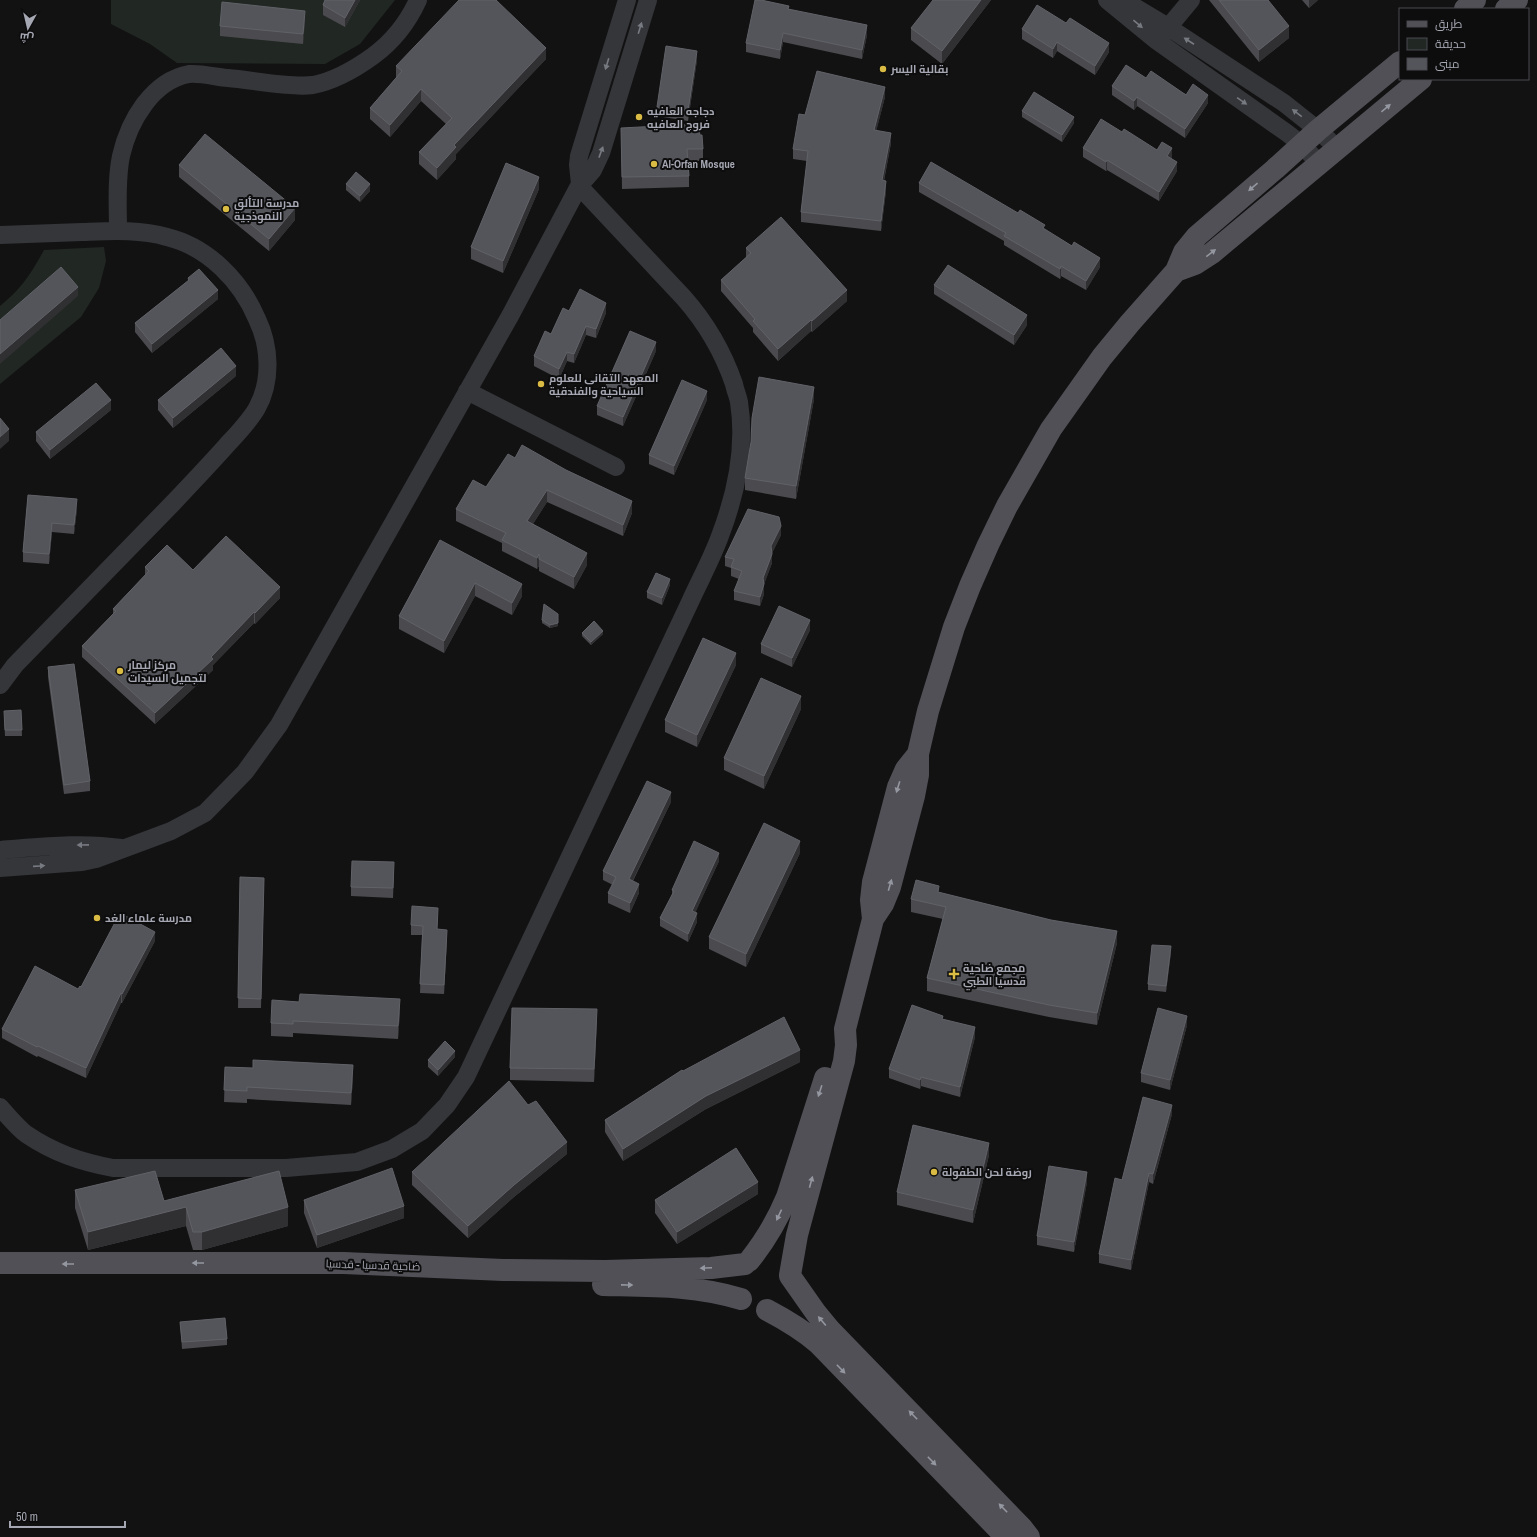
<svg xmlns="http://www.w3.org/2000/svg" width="1537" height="1537" font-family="'Archivo Narrow',Cairo,sans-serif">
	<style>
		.green { fill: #212722 }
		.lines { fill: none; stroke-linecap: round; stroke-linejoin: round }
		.minor { stroke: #35363a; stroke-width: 18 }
		.major { stroke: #505056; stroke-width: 22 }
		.wall { fill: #4b4b4f }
		.shaded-wall { fill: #303033 }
		.building { fill: #54555a; stroke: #616268 }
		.oneway { fill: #787a82 }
		.oneway2 { fill: #9496a0 }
		.poi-dot { fill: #dabb43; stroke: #0d0d0e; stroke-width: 1.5 }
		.labels { text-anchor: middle; stroke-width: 4; stroke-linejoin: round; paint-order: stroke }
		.poi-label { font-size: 11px; font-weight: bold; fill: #a5a7b2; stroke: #0d0d0e; text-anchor: start }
		.street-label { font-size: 11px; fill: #a5a7b2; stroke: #0d0d0e }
	</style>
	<rect width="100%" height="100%" fill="#121213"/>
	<path class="green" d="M111,0H395L360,44L325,64L177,63L150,44L111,24Z
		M104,247L106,261L99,288L81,317L0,384V306C21,289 31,274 44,250Z"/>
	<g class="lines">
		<path class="minor" d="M1107,0L1157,41L1287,133L1301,144L1319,163
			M1123,0L1168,27L1284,103L1318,130L1337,148
			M1161,36L1191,0
			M580,184L578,165L579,156L627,0
			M118,231C118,206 116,180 121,156C129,121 152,81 189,74C200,73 217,77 228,78C252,80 291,88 313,85C334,81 355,69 373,56C392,42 408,22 418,0
			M0,235C27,234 54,233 82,232C110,231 139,229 167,237C208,247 241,281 257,319C270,346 272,381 257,408C249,422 237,434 226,446C209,465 191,484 173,503C120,557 67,611 15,665L0,685
			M467,391L616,467
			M0,850C40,847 81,842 121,848
			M0,868L82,862L96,859L171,831L205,813L245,772L279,725L510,316L579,186L593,170L601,153L648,0
			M0,1107C8,1116 17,1127 26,1134C54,1153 81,1162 113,1168H286L357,1162L392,1149L422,1131L447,1105L466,1077L690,602C700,580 712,558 720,536C736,494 746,447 739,402C738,396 735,390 734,384C723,352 706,323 684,298L579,186"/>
		<path class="major" d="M1465,9L1475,0
			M1506,9L1517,0
			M1176,271L1195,264L1212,253L1421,79
			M873,919L871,900L873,882L898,787L906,769L918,754
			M749,1261C765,1241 777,1221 787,1197L825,1078
			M0,1263H344L503,1270L605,1271L711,1268L745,1264
			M790,1275L797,1235L844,1061L846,1045L845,1029L873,919L883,904L890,887L914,796L918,775V754L928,711L954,627L970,586L988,545L1007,506L1051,429L1102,357L1130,323L1176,271L1184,252L1197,236L1275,169L1318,130L1400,62
			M790,1276L816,1313L830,1330L1022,1528L1029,1537
			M603,1285C651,1286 695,1285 741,1299
			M767,1310C786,1320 803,1330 819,1344L1006,1537"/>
	</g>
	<path class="wall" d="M325,0H360L345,27L323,15V5Z
		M991,0L942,64L911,40V28Z
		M1209,0H1268L1289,38L1259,62Z
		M1302,0H1318L1309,8Z
		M789,9L867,35L862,59L783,42L780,59L746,52V43Z
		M305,20L303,44L220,36V26Z
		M1022,29L1109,52L1095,75L1057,51L1053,58L1022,39Z
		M546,59L456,154V159L437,180L419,164V152L446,124L421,101L390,137L370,119V108L396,78V66Z
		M697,60L688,121L657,116V107Z
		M1146,78L1208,103L1185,138L1137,106L1134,110L1112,95V86Z
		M885,97L876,131L891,143L884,181L886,191L881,231L801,222V212L807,161L793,159V149L805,115Z
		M1022,111L1074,123L1062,142L1022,117Z
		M621,128L700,135L703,149V161H688L689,176V187L622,189Z
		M1122,132L1157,150L1172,158H1171L1177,171L1159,201L1107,170L1106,171L1083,157V148Z
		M179,165L295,220L269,251L179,177Z
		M919,183L1045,230L1072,246L1100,267L1086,290L1061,276L1060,279L1004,245V241L919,192Z
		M346,184L370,191L360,202L346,190Z
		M539,189L503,273L471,259V247Z
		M746,248L847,301L812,332L811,331L778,361L753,332V328L721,291V280L746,258Z
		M188,278L218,299L152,353L135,332V323L188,281Z
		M934,285L1027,325L1014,345L934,294Z
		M569,311L606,313L596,338L586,335L574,363L567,361L559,379L534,366V356Z
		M656,351L623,426L597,415V406Z
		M236,376L173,428L158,410V400Z
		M814,399L796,499L745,490V478Z
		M707,400L674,475L649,464V455Z
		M111,410L50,459L36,441V432Z
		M515,458L632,513L623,536L547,502L533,524L587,565L574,589L539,571V566L537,569L502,551V543L456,521V509L486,487Z
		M28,495L77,509L74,534L52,532L49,564L23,562V552Z
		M781,535L772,553V563L764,584V594L760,606L734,600V591L739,579L731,576V568L725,566V557Z
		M440,540L522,596L512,615L475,596L444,653L399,629V616Z
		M145,567L193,570L280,598L255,624L254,623L213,665V670L155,724L82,657V646L113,614V609L145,575Z
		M670,585L662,605L647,598V592Z
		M558,614V626L550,628L542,623V620Z
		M810,630L792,667L761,653V644Z
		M582,633L603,634L591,645L582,636Z
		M736,665L697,747L665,732V720Z
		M48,667L90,781V791L64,794L48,677Z
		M801,709L764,789L724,770V758Z
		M21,710L22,736H5L4,717Z
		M671,802L633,881L639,893L630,913L608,903V893L613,885L603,880V871Z
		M800,853L746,967L709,949V937Z
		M719,861L695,913L697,922L688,942L660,926V918L672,896V890Z
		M394,871L393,898L351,896V887Z
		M240,877L264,878L261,1008H238Z
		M939,893L1117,943L1097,1025L1049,1017L927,991V978L943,919L911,912V899Z
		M438,917L437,929L447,939L444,994L420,993L422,935H411V925Z
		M155,941L122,1003H121L86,1078L38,1056L37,1057L2,1038V1029L78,989Z
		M1171,952L1166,992L1148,990V984Z
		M299,1002L400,1011L398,1039L293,1033V1037L271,1036V1023Z
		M943,1019L975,1037L960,1097L921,1086L920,1089L889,1078V1069Z
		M597,1021L594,1082L510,1080V1068Z
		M1187,1025L1170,1090L1141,1082V1073Z
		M455,1057L438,1076L428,1067V1060Z
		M800,1062L706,1109L623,1161L605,1132V1120L683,1071Z
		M225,1067L353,1078L351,1105L247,1099V1103L224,1102Z
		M1172,1114L1153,1184L1149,1182L1131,1270L1099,1263V1254L1122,1180Z
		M567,1154L514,1197L468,1238L412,1185V1172Z
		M989,1155L973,1223L897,1205V1192Z
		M1087,1182L1074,1252L1037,1245V1236Z
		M75,1190L288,1226L202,1250H193L186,1226L88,1250L75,1208Z
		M758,1194L677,1244L655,1213V1200Z
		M304,1200L404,1218L317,1248L304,1213Z
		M180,1322L227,1339V1345L182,1349Z"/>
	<path class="shaded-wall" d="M355,0H360L345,27V18Z
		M981,0H991L942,64V51Z
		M1309,0H1318L1309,8Z
		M305,11V20L303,44V34Z
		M867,25V35L862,59V50Z
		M1289,26V38L1259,62V50Z
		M783,33V42L780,59V50Z
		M1057,42V51L1053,58V49Z
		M1109,43V52L1095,75V66Z
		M546,48V59L456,154V159L437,180V168L454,145Z
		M697,51V60L688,121V111Z
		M885,87V97L874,140V130Z
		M421,89V101L390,137V125Z
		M1208,95V103L1185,138V129Z
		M1137,97V106L1134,110V101Z
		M1074,117V123L1062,142V135Z
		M891,133V143L882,190V180Z
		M1172,148V158L1167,165V156Z
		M1107,160V170L1106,171V162Z
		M1177,162V171L1159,201V192Z
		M539,177V189L503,273V261Z
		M886,181V191L881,231V221Z
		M370,184V191L360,202V196Z
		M295,208V220L269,251V239Z
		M1100,258V267L1086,290V281Z
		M1061,266V276L1060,279V269Z
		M78,287V296L0,364V354Z
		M218,290V299L152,353V344Z
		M847,290V301L812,332V321Z
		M606,303V313L596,338V329Z
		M1027,315V325L1014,345V335Z
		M811,320V331L778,361V349Z
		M586,326V335L574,363V354Z
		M656,342V351L623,426V417Z
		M567,352V361L559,379V369Z
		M236,366V376L173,428V418Z
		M814,387V399L796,499V486Z
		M707,391V400L674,475V466Z
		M111,400V410L50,459V450Z
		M9,429V441L0,449V437Z
		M547,490V502L527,533V521Z
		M77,499V509L74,534V525Z
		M632,501V513L623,536V525Z
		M52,523V532L49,564V554Z
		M781,526V535L771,555V546Z
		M587,553V565L574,589V577Z
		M539,554V566L537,569V558Z
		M772,554V563L763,587V578Z
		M670,579V585L662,605V598Z
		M475,583V596L444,653V641Z
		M522,584V596L512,615V603Z
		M764,584V594L760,606V597Z
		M280,587V598L255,624V613Z
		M254,612V623L213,665V670L155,724V713L211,657Z
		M810,620V630L792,667V658Z
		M558,623V626L550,628V625Z
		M603,631V634L591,645V642Z
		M736,653V665L697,747V735Z
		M801,696V709L764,789V776Z
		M671,792V802L629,888V879Z
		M800,841V853L746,967V954Z
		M719,853V861L692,920V911Z
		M639,884V893L630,913V903Z
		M697,913V922L688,942V934Z
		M447,930V939L444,994V985Z
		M1117,931V943L1097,1025V1013Z
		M155,932V941L122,1003V994Z
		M1171,946V952L1166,992V986Z
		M121,993V1003L86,1078V1068Z
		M400,999V1011L398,1039V1026Z
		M597,1009V1021L594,1082V1069Z
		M1187,1016V1025L1170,1090V1080Z
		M975,1027V1037L960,1097V1087Z
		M800,1050V1062L706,1109L623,1161V1149L706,1096Z
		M455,1051V1057L438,1076V1070Z
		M353,1065V1078L351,1105V1093Z
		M921,1077V1086L920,1089V1080Z
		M1172,1105V1114L1153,1184V1174Z
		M567,1142V1154L514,1197L468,1238V1226L514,1185Z
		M989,1143V1155L973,1223V1210Z
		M1087,1172V1182L1074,1252V1242Z
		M1149,1173V1182L1131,1270V1260Z
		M758,1182V1194L677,1244V1232Z
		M404,1206V1218L317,1248V1235Z
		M186,1207V1226L88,1250V1232Z
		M288,1207V1226L202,1250V1232Z"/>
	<path class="building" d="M325,0H355L345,18L323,5Z
		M459,0H496L546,48L454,145L456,147L437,168L419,152L452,118L421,89L390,125L370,108L402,71L396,66Z
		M755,0H761L789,6L788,9L867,25L862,50L783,33L780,50L746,43Z
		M933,0H981L942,51L911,28Z
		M1219,0H1268L1289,26L1259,50Z
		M222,2L305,11L303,34L220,26Z
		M1037,5L1066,23L1070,18L1109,43L1095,66L1057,42L1053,49L1022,29Z
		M666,46L697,51L688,111L657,107Z
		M1126,65L1146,78L1151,71L1186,95L1193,84L1208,95L1185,129L1137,97L1134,101L1112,86Z
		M817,71L885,87L874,130L891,133L882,180L886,181L881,221L801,212L808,151L793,149L799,114L805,115Z
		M1034,92L1074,117L1062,135L1022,111Z
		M1101,119L1122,132L1124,129L1157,150L1162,142L1172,148L1167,156L1177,162L1159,192L1107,160L1106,162L1083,148Z
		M698,124L700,135H702L703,149H687L689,176L622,177L621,128Z
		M205,134L295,208L269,239L179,165Z
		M931,162L1018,213L1020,210L1045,225L1043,228L1072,246L1074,242L1100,258L1086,281L1061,266L1060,269L1004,236L1006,233L919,183Z
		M506,163L539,177L503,261L471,247Z
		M356,172L370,184L360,196L346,184Z
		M781,217L847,290L812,321L811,320L778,349L753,321L755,319L721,280L751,253L746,248Z
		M948,265L1027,315L1014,335L934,285Z
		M61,267L78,287L0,354V320Z
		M199,269L218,290L152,344L135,323L189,280L188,278Z
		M580,289L606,303L596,329L586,326L574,354L567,352L559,369L534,356L545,331L551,334L563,308L569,311Z
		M630,331L656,342L623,417L597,406Z
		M221,348L236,366L173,418L158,400Z
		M759,377L814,387L796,486L745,478L751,442L752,418Z
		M682,380L707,391L674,466L649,455Z
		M96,383L111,400L50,450L36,432Z
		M0,418L9,429L0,437Z
		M522,445L566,470L632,501L623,525L547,490L527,521L587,553L574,577L539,559V554L537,558L502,540L506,533L456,509L473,480L486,487L508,454L515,458Z
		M28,495L77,499L74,525L52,523L49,554L23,552Z
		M748,509L779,517L781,526L771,546L772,554L763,578L764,584L760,597L734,591L742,571L731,567L734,559L725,557Z
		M226,536L280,587L255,613L254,612L211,657L213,659L155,713L82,646L116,611L113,609L149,571L145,567L167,545L193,570Z
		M440,540L522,584L512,603L475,583L444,641L399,616Z
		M656,573L670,579L662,598L647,592Z
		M544,604L558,614V623L550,625L542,620Z
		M779,606L810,620L792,658L761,644Z
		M594,621L603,631L591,642L582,633Z
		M703,638L736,653L697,735L665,720Z
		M74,664L90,781L64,785L48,667Z
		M761,678L801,696L764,776L724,758Z
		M21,710L22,730H5L4,711Z
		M647,781L671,792L629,879L639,884L630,903L608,893L616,877L603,871Z
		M764,823L800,841L746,954L709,937Z
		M694,841L719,853L692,911L697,913L688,934L660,918L674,891L672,890Z
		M352,861L394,862L393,888L351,887Z
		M240,877L264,878L261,999L238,998Z
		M916,880L939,886L938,892L1051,920L1117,931L1097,1013L1049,1005L927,978L946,907L911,899Z
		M412,906L438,908L437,929L447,930L444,985L420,984L423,926L411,925Z
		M120,913L155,932L122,994L121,993L86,1068L38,1046L37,1047L2,1029L35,966L78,989L80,986L81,987Z
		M1152,945L1171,946L1166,986L1148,984Z
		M300,994L400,999L398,1026L293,1021V1024L271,1023L272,1000L299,1002Z
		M912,1005L943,1016L942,1019L975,1027L960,1087L921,1077L920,1080L889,1069Z
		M512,1008L597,1009L594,1069L510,1068Z
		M1158,1008L1187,1016L1170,1080L1141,1073Z
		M784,1017L800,1050L706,1096L623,1149L605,1120L682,1070L683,1071Z
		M445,1041L455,1051L438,1070L428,1060Z
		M253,1060L353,1065L351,1093L247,1087V1091L224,1090L225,1067L253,1068Z
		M509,1081L528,1105L536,1101L567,1142L514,1185L468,1226L412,1172Z
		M1143,1097L1172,1105L1153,1174L1149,1173L1131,1260L1099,1254L1115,1178L1122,1180Z
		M913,1125L989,1143L973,1210L897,1192Z
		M736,1148L758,1182L677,1232L655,1200Z
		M1049,1166L1087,1172L1074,1242L1037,1236Z
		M392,1168L404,1206L317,1235L304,1200Z
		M155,1171L164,1201L279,1171L288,1207L202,1232H193L186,1207L88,1232L75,1190Z
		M225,1318L227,1339L182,1342L180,1322Z"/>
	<defs><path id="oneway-solid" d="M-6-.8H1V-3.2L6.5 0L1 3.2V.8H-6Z"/></defs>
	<g class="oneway">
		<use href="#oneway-solid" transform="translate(1138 24) rotate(40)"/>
		<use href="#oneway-solid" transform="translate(640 28) rotate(-73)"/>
		<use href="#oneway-solid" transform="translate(1189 41) rotate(-147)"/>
		<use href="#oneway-solid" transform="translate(607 64) rotate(107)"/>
		<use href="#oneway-solid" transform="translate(1242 101) rotate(35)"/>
		<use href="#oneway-solid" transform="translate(1297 113) rotate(-143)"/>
		<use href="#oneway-solid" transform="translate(601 152) rotate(-70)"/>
		<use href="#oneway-solid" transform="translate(83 845) rotate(179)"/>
		<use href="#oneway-solid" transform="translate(39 866) rotate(-4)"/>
	</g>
	<g class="oneway2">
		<use href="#oneway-solid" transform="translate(1386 108) rotate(-40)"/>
		<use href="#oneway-solid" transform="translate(1253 187) rotate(139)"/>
		<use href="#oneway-solid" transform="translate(1211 253) rotate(-38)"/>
		<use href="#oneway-solid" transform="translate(898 787) rotate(107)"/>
		<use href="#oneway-solid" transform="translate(890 885) rotate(-74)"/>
		<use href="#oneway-solid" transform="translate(820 1091) rotate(108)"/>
		<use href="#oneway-solid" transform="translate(811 1182) rotate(-75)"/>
		<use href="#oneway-solid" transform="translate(779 1215) rotate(115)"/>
		<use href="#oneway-solid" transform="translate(198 1263) rotate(180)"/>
		<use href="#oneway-solid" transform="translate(68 1264) rotate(180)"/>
		<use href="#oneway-solid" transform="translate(706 1268) rotate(178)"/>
		<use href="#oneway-solid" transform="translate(627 1285) rotate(1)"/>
		<use href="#oneway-solid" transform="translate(822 1321) rotate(-130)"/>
		<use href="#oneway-solid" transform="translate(841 1369) rotate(46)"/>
		<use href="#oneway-solid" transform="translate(913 1415) rotate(-134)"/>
		<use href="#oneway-solid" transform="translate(932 1461) rotate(46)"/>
		<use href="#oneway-solid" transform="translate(1003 1508) rotate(-134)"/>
	</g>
	<g class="poi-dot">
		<circle cx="883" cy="69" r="4"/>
		<circle cx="639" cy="117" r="4"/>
		<circle cx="654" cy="164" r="4"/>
		<circle cx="226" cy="209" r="4"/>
		<circle cx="541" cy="384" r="4"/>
		<circle cx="120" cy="671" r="4"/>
		<circle cx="97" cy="918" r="4"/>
		<path d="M952 968h4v4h4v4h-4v4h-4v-4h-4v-4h4z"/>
		<circle cx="934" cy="1172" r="4"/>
	</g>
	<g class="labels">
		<g class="poi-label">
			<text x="891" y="73">بقالية اليسر</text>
			<text x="647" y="115">دجاجه العافيه<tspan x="647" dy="13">فروج العافيه</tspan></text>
			<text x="662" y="168">Al-Orfan Mosque</text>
			<text x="234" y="207">مدرسة التألق<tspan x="234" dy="13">النموذجية</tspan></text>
			<text x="549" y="382">المعهد التقاني للعلوم<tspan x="549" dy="13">السياحية والفندقية</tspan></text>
			<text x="128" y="669">مركز ليمار<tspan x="128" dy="13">لتجميل السيدات</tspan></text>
			<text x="105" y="922">مدرسة علماء الغد</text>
			<text x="963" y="972">مجمع ضاحية<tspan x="963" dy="13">قدسيا الطبي</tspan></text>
			<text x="942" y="1176">روضة لحن الطفولة</text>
		</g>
		<g class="street-label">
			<text transform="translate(373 1265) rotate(2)" y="4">ضاحية قدسيا - قدسيا</text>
		</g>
	</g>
	<rect x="1399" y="8" width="130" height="72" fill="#0d0d0e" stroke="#4a4b50"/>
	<rect x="1407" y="21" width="20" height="6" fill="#505056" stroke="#4a4b50"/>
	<text x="1435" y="28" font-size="12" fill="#a5a7b2">طريق</text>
	<rect x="1407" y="38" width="20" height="12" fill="#212722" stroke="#4a4b50"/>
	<text x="1435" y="48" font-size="12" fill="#a5a7b2">حديقة</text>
	<rect x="1407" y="58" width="20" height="12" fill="#54555a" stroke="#4a4b50"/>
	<text x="1435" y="68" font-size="12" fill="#a5a7b2">مبنى</text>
	<g transform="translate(28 28) rotate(188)" stroke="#0d0d0e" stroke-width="3" paint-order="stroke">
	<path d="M0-3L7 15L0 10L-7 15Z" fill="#a5a7b2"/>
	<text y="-6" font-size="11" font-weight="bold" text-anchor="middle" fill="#a5a7b2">ش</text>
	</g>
	<path d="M10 1521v6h115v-6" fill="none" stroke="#a5a7b2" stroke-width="2"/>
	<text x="16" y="1521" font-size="12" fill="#a5a7b2" stroke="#0d0d0e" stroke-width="3" paint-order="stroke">50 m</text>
</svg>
